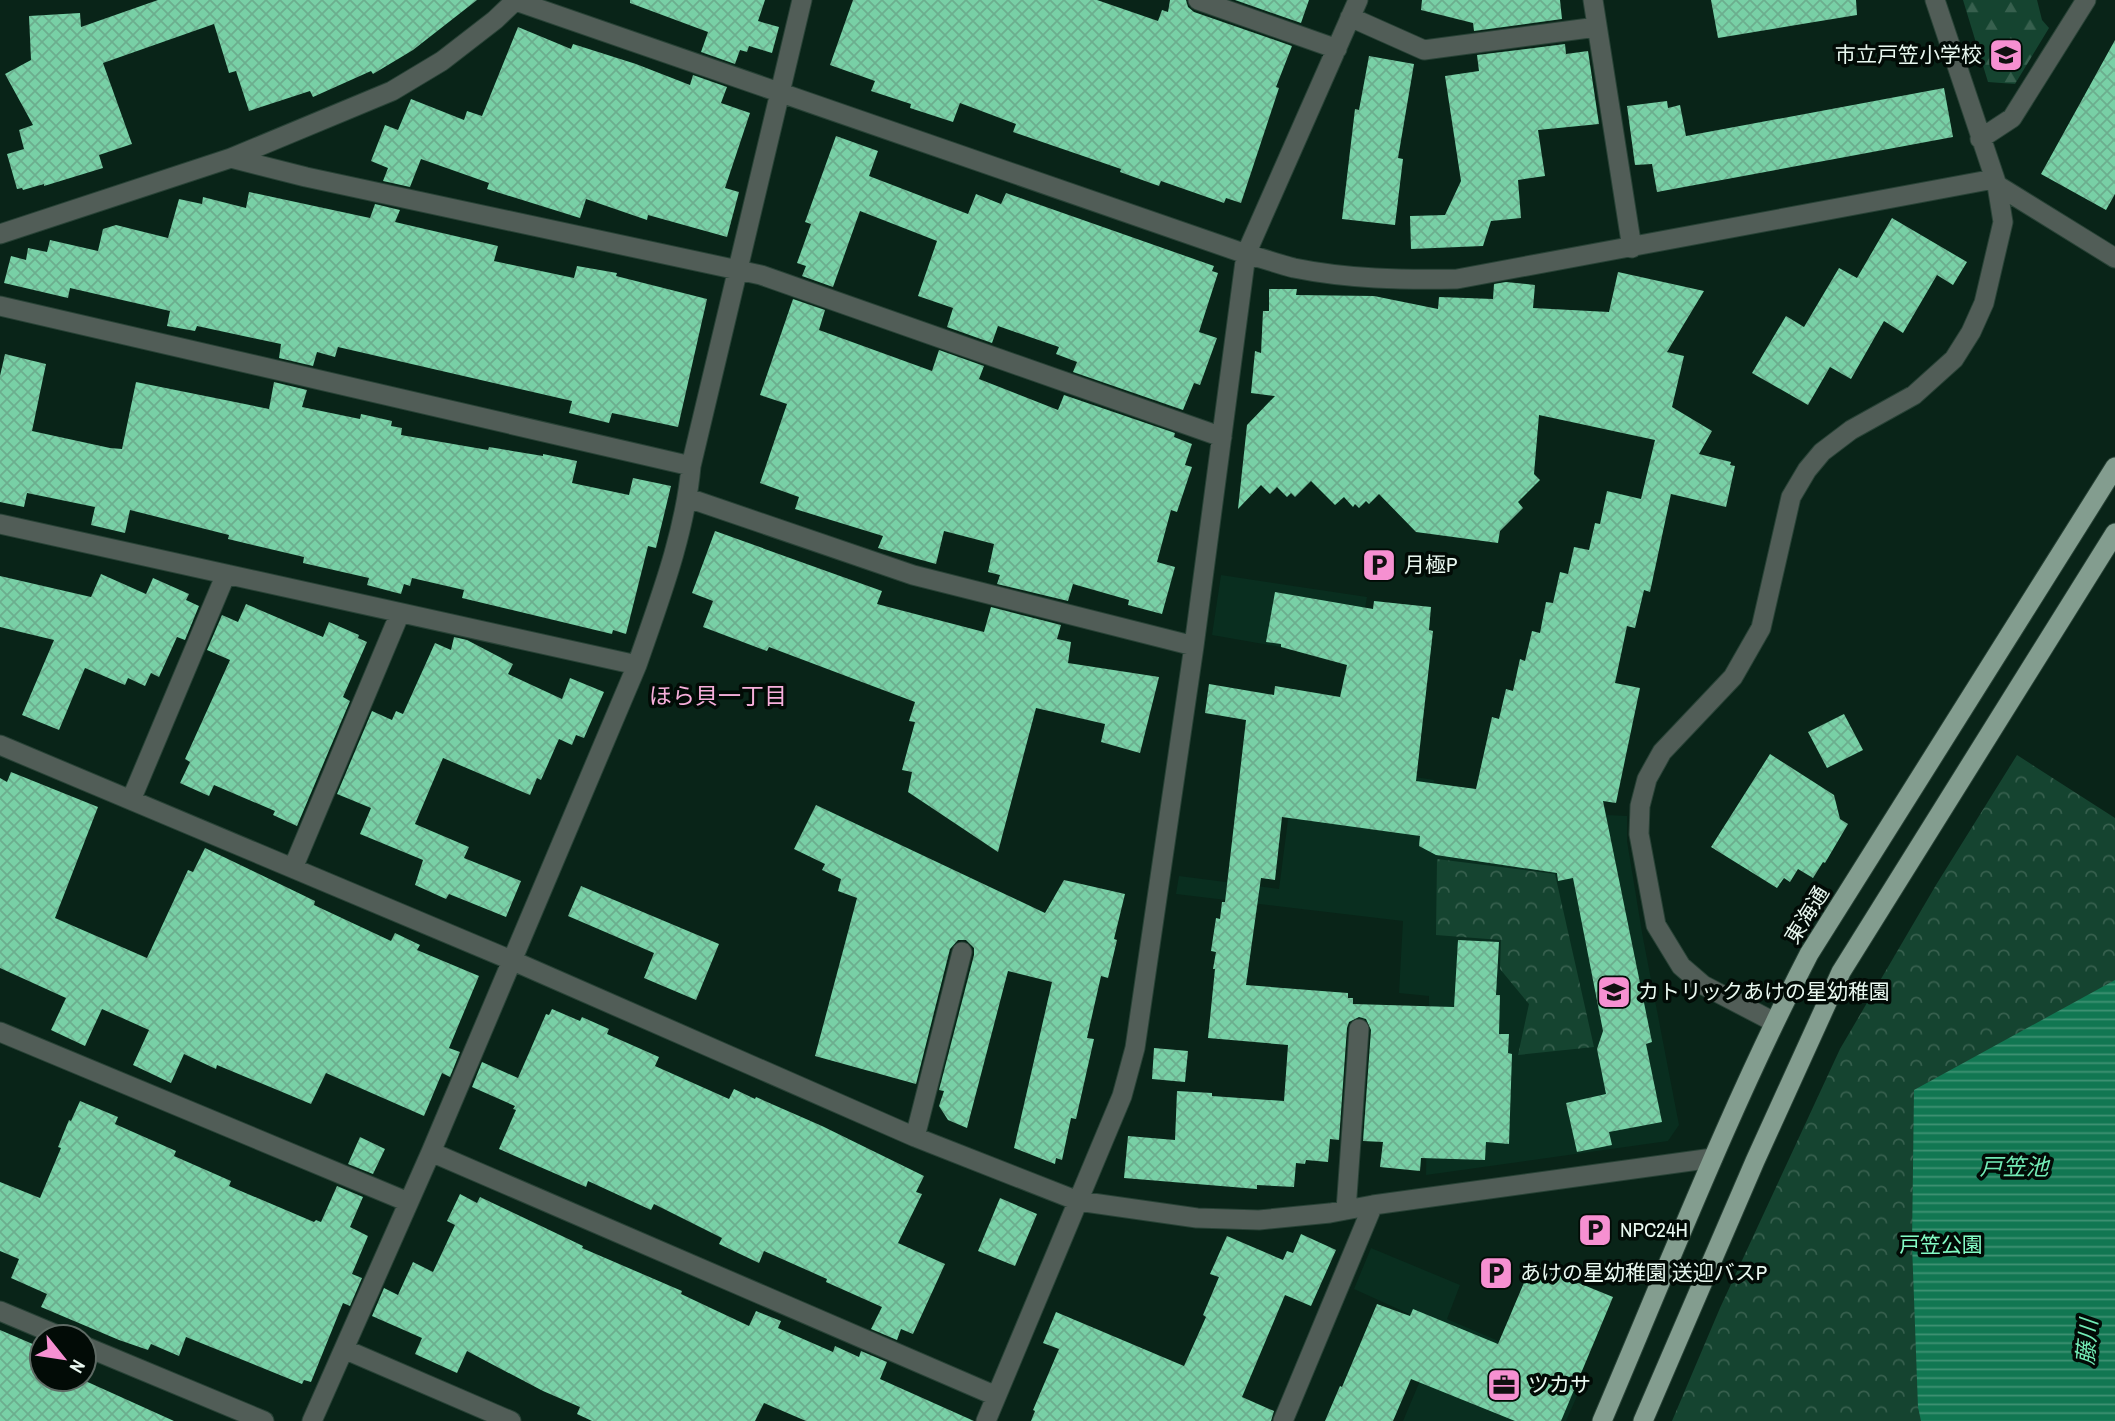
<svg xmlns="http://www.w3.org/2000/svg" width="2115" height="1421" font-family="'Archivo Narrow','Noto Sans JP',sans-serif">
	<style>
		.built { fill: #092e1f }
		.forest { fill: url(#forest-firs) }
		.park { fill: url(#park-crowns) }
		.water { fill: url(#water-rules) }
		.building { fill: url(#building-cross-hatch) }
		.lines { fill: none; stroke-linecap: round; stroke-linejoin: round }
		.minor-casing { stroke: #284236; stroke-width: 21 }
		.primary-casing { stroke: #284236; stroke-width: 21 }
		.minor { stroke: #515d57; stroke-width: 19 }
		.primary { stroke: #839d8f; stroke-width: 19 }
		.labels { text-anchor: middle; stroke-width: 7; stroke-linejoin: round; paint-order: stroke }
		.poi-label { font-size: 21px; fill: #e9f8f0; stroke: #020b06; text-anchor: start }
		.street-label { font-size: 21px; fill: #e9f8f0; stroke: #020b06 }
		.park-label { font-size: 21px; fill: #85fdc6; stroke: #020b06 }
		.neighbourhood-label { font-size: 23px; fill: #f7afdb; stroke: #020b06 }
		.water-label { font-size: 23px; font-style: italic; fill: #73ecb6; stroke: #020b06 }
	</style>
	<defs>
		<pattern id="forest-firs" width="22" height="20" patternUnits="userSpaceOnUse" patternTransform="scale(1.75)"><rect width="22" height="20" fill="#154430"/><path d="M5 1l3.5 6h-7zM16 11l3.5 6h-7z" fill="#37604e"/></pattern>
		<pattern id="park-crowns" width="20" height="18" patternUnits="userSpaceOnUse" patternTransform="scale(1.75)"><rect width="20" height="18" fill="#154430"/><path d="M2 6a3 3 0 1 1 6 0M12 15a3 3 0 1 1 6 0" fill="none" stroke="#37604e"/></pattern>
		<pattern id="water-rules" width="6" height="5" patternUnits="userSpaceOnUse" patternTransform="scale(1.75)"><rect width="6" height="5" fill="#117752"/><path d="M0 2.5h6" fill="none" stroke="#3f9274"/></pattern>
		<pattern id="building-cross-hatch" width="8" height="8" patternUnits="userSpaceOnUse" patternTransform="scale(1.75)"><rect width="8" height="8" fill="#78d0a6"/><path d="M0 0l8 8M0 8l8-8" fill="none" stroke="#6cae8e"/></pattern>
	</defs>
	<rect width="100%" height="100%" fill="#092418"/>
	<path class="built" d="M1221,575L1367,597L1356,660L1212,635Z
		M1296,758L1434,780L1431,806L1627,816V841L1643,938L1679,1125L1668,1141L1426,1175L1429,996L1399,993L1403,921L1176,894L1179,876L1279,889Z
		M1371,1248L1460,1285L1447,1319L1585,1378L1566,1421H1403L1442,1329L1354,1289Z"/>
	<path class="forest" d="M1963,0H2037L2042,20L2049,28L2015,84L1988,82Z"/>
	<path class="park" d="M2017,755L2115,818V1421H1672L1720,1308L1840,1049L1936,885Z
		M1437,859L1555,874L1594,1047L1518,1055L1529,1004L1500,969L1501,940L1436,935Z"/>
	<path class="water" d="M2115,980V1421H1921L1918,1407L1912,1244L1914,1090Z"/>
	<path class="building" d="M158,0H477L413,50L373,74L371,71L313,97L310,91L249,111L236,71L229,73L214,24L103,63L132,144L99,155L103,168L44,186V184L23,190L22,188L17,189L7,154L24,149L19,130L33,125L5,74L31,60L29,16L80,13L81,27Z
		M630,0H765L758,21L779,27L772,53L749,46L747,52L740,50L735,64L701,52L708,32L630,3Z
		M853,0H1097L1158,21L1162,10L1168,12L1170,0H1186L1188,7L1194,12L1292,46L1276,87L1279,88L1241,203L1226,198L1224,203L1161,181L1159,186L1120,172L1121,169L1013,132L1016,124L960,103L953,122L910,108L911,104L871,91L875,81L830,65Z
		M1235,0H1309L1301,23Z
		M1422,0H1560L1562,19L1474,31L1473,23L1421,10Z
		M1711,0H1856L1857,15L1718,38Z
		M518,27L571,49L573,44L636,64L690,85L693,75L727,87L721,103L750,113L725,188L739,192L727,237L648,215L647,220L586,199L580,218L487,189L489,183L421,159L410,187L383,181L388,168L371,161L385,125L398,130L411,99L464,120L467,111L482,116Z
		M2115,40V194L2106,210L2041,174Z
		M1565,44L1566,54L1588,51L1599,124L1538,130L1545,176L1518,180L1521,218L1491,221L1483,246L1411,249L1410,216L1445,215L1461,181L1445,76L1479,71L1477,55Z
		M1369,56L1414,64L1398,158L1403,159L1395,225L1342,219L1355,109L1359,110Z
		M1944,88L1953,137L1657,192L1652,164L1635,165L1627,106L1667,101L1668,108L1680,105L1686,136Z
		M836,136L878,151L869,176L968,214L976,194L1001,204L1006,193L1214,266L1212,271L1218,273L1199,332L1217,338L1200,385L1194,383L1183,410L1073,372L1077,362L1056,354L1059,347L998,326L992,343L947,327L953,308L918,296L937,241L860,211L833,287L802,276L806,266L797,263L811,224L805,222Z
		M249,192L370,218L375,204L400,210L395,222L498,246L494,261L574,278L577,266L617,273L616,276L707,299L678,427L612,413L609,423L569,413L572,401L338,347L335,357L317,352L313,366L279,358L281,344L197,326L195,331L167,326L170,311L70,288L68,298L4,283L11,256L26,260L28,248L47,252L50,240L98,251L103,229L116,225L168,238L179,199L202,204L203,197L246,208Z
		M1892,218L1967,262L1953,285L1937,275L1903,333L1884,321L1851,379L1830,367L1808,405L1752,373L1786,316L1804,327L1839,268L1857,278Z
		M1618,272L1704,291L1667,352L1684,356L1672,407L1712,431L1699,454L1731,462L1730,465L1735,466L1726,507L1671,494L1650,592L1644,590L1635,628L1627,626L1615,683L1640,688L1616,803L1603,801L1652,1042L1646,1044L1662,1122L1609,1132L1612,1145L1577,1152L1566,1103L1606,1094L1597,1049L1603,1031L1573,878L1558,881L1557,873L1436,855L1419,846L1420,836L1282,817L1275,880L1261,878L1246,985L1348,993V998H1353V1004L1454,1007L1458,940L1499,942L1496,995H1500L1499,1034H1509L1508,1053L1512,1054L1509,1144L1486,1142L1485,1160L1421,1158L1420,1171L1380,1167L1383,1142L1363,1141L1371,1030L1366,1019L1359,1017L1349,1022L1347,1028L1339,1140L1330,1139L1328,1162L1306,1160L1305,1164L1296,1163L1294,1187L1257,1185V1189L1124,1178L1128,1136L1175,1140L1177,1091L1212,1093V1096L1284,1101L1288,1045L1208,1038L1215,969H1213L1216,952L1211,951L1216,918L1220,919L1222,902H1225L1246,720L1205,713L1209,684L1274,695L1275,686L1340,697L1347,665L1281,647V644L1266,642L1275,592L1373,609L1374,601L1431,607L1429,630L1433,631L1416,781L1476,789L1492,717L1499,719L1506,689L1513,691L1520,659L1525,661L1532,631L1540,633L1546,602L1553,603L1560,572L1568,574L1574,547L1589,550L1595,523L1600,524L1607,491L1641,499L1655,440L1539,415L1534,474L1540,480L1518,502L1523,508L1500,531L1498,543L1416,532L1379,494L1369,504L1366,501L1359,508L1355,504L1353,507L1344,497L1335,505L1311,481L1295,497L1291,493L1287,497L1277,487L1270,494L1261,485L1238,509L1247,425L1275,396L1251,393L1255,351L1261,353L1263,311H1269V289H1297L1296,295L1374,296L1438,309L1439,297L1493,299L1494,284L1506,282L1535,285L1533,308L1609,312Z
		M793,299L825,310L819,330L932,371L939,350L984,366L979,379L1058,410L1064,395L1175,433L1174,437L1192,444L1185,465L1192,467L1177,512L1171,510L1157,562L1175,567L1162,614L1128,605L1129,600L1073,584L1068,601L997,584L1000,575L988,572L994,544L944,531L936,564L878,548L883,536L795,509L799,497L760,483L787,404L760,395Z
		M5,354L46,364L32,431L110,448L122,449L136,382L269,409L274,382L307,390L302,407L360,419L361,414L392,421L391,426L402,428L401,435L488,450L489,447L543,456V454L577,461L572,483L629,495L633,478L671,486L656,548L648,546L626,634L613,630L612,634L462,598L464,590L412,578L410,586L404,584L401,594L367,585L369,578L303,563L304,557L228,539L229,535L130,510L125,533L91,525L95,507L27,493L24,507L0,502V376Z
		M715,531L882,591L877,604L984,632L991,607L1061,625L1057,639L1071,642L1068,663L1159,677L1140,753L1101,742L1105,724L1036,708L998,852L908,792L912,772L902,770L915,722L909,721L915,702L769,647L767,651L703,627L713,601L692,593Z
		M101,574L146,594L153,578L189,594L186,600L199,606L185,640L177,637L159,677L151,673L145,686L128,678L125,685L85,668L59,730L22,715L54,640L0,627V576L91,597Z
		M246,604L323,637L329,622L359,635L358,638L367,642L343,697L350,701L297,826L273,815L275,811L214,785L209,796L180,783L190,762L185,759L230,660L207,650L222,615L238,622Z
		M454,637L467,640L513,664L508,674L562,699L570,678L604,692L584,738L576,735L572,745L559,739L541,780L537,778L530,795L443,758L415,824L469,847L464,858L521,881L506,917L449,894L446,899L415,885L423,860L360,834L371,808L337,794L372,711L392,720L396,711L403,714L435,643L451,650Z
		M1844,714L1863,750L1827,768L1808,732Z
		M1770,754L1834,795L1840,819L1848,824L1825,863L1823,862L1813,878L1798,869L1790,882L1784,878L1777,888L1711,847Z
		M11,772L98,807L55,918L147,958L188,870L193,872L205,848L315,901L314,905L391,941L395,933L420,945L417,950L479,976L449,1048L460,1052L450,1077L442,1073L424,1116L326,1073L311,1104L217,1065L216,1069L184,1054L171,1083L133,1065L149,1030L102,1009L85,1046L51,1030L66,998L0,968V778L7,782Z
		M816,805L1045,913L1064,880L1125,894L1114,939L1117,940L1108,978L1101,976L1087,1038L1094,1039L1076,1119L1071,1118L1062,1160L1056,1158L1055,1164L1014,1148L1052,982L1008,971L967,1128L948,1120L939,1106L944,1091L939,1090L974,955V948L966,940H958L950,949L916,1084L815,1056L857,898L838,891L841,879L822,870L825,864L794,849Z
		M581,886L719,944L696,1000L644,978L654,953L568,916Z
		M552,1009L580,1021L582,1017L609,1029L607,1034L659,1057L655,1066L729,1099L734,1089L755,1099L756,1097L822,1126L924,1176L916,1192L922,1194L898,1243L945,1264L913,1334L901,1329L897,1340L871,1329L882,1307L826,1282L827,1279L764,1251L759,1263L719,1244L722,1238L654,1204L651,1210L588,1181L586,1187L499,1149L516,1110L513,1109L515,1106L472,1087L482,1062L518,1078L546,1014L549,1015Z
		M1154,1048L1188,1051L1185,1082L1152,1079Z
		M80,1101L118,1117L115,1124L176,1151L174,1156L231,1181L229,1186L314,1222L316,1220L321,1222L337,1186L363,1197L350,1227L368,1236L352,1274L362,1278L350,1306L343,1303L311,1382L304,1380L302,1384L186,1337L179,1356L151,1344L148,1350L119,1340L41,1307L47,1294L11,1278L19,1259L0,1251V1182L40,1198L61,1148L58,1147L69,1120L71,1121Z
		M360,1137L385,1149L373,1174L348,1164Z
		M460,1194L477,1203L480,1197L583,1246L582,1248L682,1291L681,1294L749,1326L756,1311L781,1321L778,1328L833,1352L835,1346L859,1357L861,1351L887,1362L880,1379L974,1421H806L764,1403L755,1421H592L577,1414L580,1407L543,1391L467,1351L457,1373L415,1354L422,1338L372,1316L384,1288L398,1295L413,1262L433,1272L455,1225L447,1221Z
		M1000,1198L1037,1214L1015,1266L978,1251Z
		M1301,1234L1336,1250L1311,1306L1285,1295L1242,1397L1274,1411L1271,1421H1031L1035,1411L1033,1410L1059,1349L1043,1343L1056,1312L1184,1366L1206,1317L1203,1315L1219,1277L1210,1274L1227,1236L1283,1260L1287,1251L1293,1253Z
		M1532,1264L1613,1297L1561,1421H1515L1411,1379L1393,1421H1325L1340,1386L1342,1387L1377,1304L1410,1316L1413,1309L1498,1344Z
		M0,1330L42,1348V1379H81L174,1421H0Z"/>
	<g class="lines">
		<g class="minor-casing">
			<path id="minor" d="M513,0L1246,254C1262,258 1278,264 1294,268C1348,279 1402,280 1457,279L1994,179
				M1198,0L1337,49
				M1593,0L1632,248
				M1350,17L1424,50L1597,27
				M1980,139L2012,118L2086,0
				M231,158L306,177L761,275L1222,437
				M1997,185L2115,258
				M0,234L231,158L392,91L442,61L495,20L516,0
				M0,306L691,466
				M688,498L913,575L1194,646
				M0,524L637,665
				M0,745L511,960L915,1137L1078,1201L1197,1218L1259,1220L1330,1213L1373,1205L1713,1158
				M131,800L226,574
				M293,868L400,613
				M1774,1022L1703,985L1681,966L1656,925L1639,834L1640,806L1647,779L1662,752L1733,677L1761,628L1791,497L1807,470L1822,452L1851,430L1914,395L1954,359L1971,332L1984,303L2003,222L1997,185L1935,0
				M0,1032L408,1202
				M915,1137L962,952
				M431,1152L996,1396
				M1346,1210L1359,1029
				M0,1311L62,1337
				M84,1346L264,1421
				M344,1349L511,1421
				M312,1421L431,1152L637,665C659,601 685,534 691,466L802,0
				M986,1421L1122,1096L1135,1048L1194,646L1246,254L1358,0
				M1283,1421L1373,1205"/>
		</g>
		<g class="primary-casing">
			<path id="primary" d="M1602,1421C1669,1264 1731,1105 1809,954L2115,467
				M1643,1421L1755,1161L1841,972L2115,533"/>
		</g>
		<use href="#minor" class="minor"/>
		<use href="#primary" class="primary"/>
	</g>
	<defs>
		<g id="school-square" transform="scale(1.75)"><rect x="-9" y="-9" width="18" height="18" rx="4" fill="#f690d1" stroke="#020b06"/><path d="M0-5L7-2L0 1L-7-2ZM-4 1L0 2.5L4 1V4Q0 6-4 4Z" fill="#111"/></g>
		<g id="parking-square" transform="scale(1.75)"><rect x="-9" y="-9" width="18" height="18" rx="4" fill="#f690d1" stroke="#020b06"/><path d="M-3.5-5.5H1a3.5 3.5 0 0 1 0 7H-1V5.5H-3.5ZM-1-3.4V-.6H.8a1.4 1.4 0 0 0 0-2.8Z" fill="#111"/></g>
		<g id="office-square" transform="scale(1.75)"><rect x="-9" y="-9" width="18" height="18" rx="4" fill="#f690d1" stroke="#020b06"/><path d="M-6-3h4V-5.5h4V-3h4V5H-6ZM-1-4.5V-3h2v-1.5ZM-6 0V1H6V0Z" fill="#111"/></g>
	</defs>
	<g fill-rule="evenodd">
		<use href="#school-square" x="2006" y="55"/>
		<use href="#parking-square" x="1379" y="565"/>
		<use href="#school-square" x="1614" y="992"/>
		<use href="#parking-square" x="1595" y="1230"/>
		<use href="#parking-square" x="1496" y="1273"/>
		<use href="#office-square" x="1504" y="1385"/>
	</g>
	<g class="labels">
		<g class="poi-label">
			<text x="1982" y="62" text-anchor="end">市立戸笠小学校</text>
			<text x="1404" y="572">月極P</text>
			<text x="1638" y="999">カトリックあけの星幼稚園</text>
			<text x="1620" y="1237">NPC24H</text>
			<text x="1520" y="1280">あけの星幼稚園 送迎バスP</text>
			<text x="1528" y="1392">ツカサ</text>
		</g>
		<g class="street-label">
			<text transform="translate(1807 915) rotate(-58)" y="7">東海通</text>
		</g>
		<g class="park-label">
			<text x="1941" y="1252">戸笠公園</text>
		</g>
		<g class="neighbourhood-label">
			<text x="718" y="704">ほら貝一丁目</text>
		</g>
		<g class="water-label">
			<text x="2014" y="1175">戸笠池</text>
			<text transform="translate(2087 1342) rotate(-85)" y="8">藤川</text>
		</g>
	</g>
	<g transform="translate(63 1358) rotate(120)"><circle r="33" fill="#020b06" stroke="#5e6a64" stroke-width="2"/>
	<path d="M0-5L12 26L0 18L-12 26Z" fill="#f690d1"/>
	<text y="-10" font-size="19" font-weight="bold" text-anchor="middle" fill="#e9f8f0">N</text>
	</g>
</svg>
